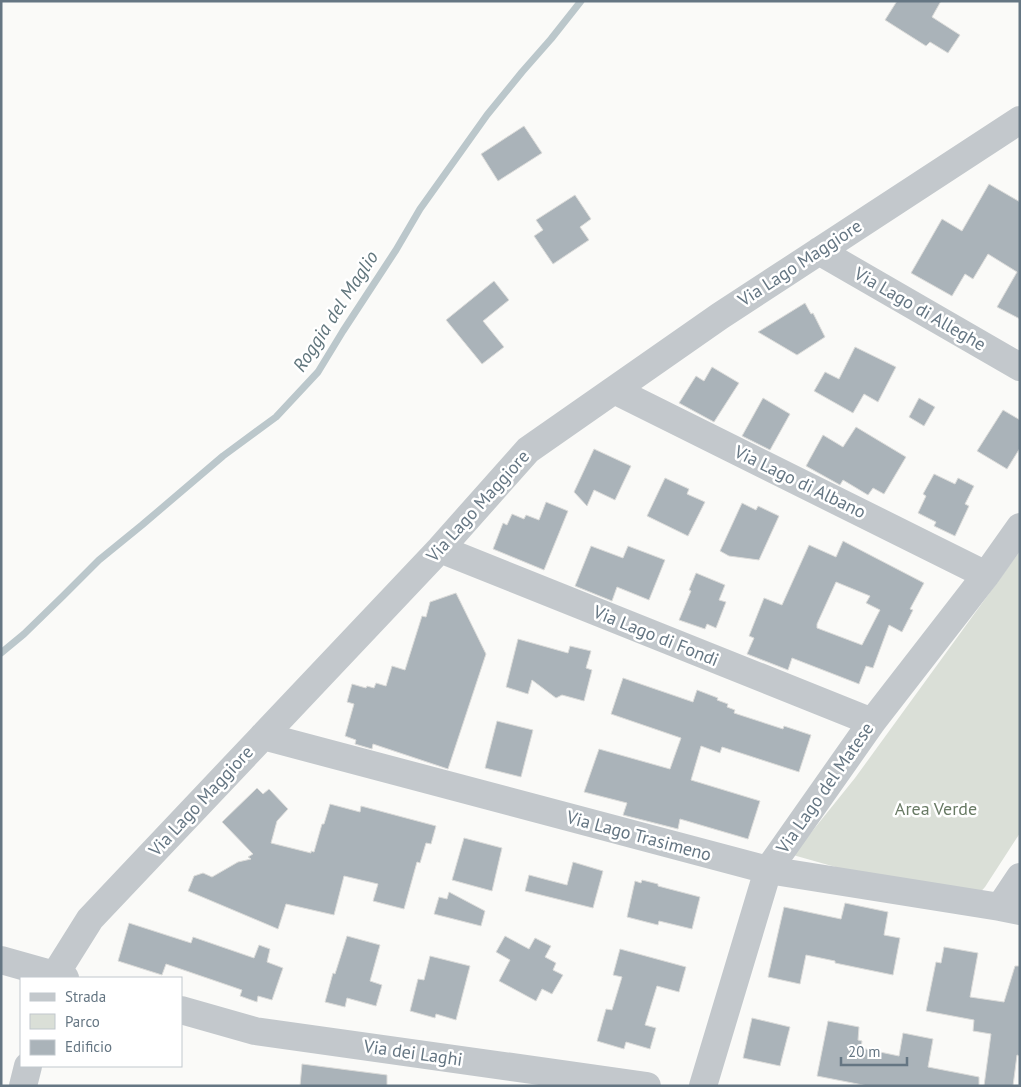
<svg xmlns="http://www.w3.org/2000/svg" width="1021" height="1087" font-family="'PT Sans',sans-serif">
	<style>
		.green { fill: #dadfd7 }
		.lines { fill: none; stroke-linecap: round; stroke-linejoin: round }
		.stream { stroke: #bbc7cb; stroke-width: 7 }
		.building { fill: #aab3b9; stroke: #dcdcda; fill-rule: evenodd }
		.minor { stroke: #c3c8cc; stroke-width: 28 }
		.labels { text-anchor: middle; stroke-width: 5; stroke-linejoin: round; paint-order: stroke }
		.street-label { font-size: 18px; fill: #657683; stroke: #fff }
		.park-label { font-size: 18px; fill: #687a64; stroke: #fff }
		.water-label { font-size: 19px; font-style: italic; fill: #60757c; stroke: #fff }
	</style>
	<rect width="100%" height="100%" fill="#fafaf8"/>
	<path class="green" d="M1020,551V833L985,887L976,897L924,892L793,855L855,778Z"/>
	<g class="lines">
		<path class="stream" d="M1,653L24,634L63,596L99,560L142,525L223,456L276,417L318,372L343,331L396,250L420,209L487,115L522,72L551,39L581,1"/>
	</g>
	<path class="building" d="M897,1H941L932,17L960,35L948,53L930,42L926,46L885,20Z
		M524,126L542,153L498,181L481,154Z
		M989,184L1020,202V319L997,307L1017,272L988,254L973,279L965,274L952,296L911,273L942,219L962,231Z
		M575,195L591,219L580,227L589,240L553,264L534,236L543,230L536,220Z
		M494,281L509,300L483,321L504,347L482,364L446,320Z
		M805,303L811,314L813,313L825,337L797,355L758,332Z
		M855,347L896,367L878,402L864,394L853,413L814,391L825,372L839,379Z
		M712,367L739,383L714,422L679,403L696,376L704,381Z
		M763,398L790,414L770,450L742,436Z
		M919,398L935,407L924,426L909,417Z
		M1003,410L1020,420V448L1007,469L977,451Z
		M856,427L906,457L884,494L873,488L868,495L843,480L840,485L806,466L823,435L843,447Z
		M594,449L631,466L615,500L594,490L587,506L574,492Z
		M934,474L955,484L958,478L974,486L965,504L969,506L955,536L934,526L936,522L918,513L926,496L923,494Z
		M665,478L689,489L687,494L705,502L688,536L647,516Z
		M546,502L568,511L544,570L493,549L503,523L507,525L512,514L524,519L526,515L539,520Z
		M742,503L756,510L758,506L779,516L759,560L729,556L720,551Z
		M843,541L924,583L910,609L913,610L902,632L889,625L873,668L866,666L859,684L792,658L788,670L747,654L754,638L749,636L764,598L782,605L809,545L836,557ZM836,582L870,596L866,603L880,610L862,645L817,628V624Z
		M591,546L623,558L628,546L665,560L649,600L617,587L612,601L575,586Z
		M696,573L725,585L719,600L726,602L716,628L707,624L705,629L679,620L691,591L689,590Z
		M456,593L486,654L448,769L373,744L372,749L355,744L356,740L345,736L354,704L347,702L352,684L366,688L367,686L374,688L376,683L386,686L392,666L405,670L422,616L426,617L430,602Z
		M518,639L568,653L570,646L591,651L586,668L592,670L584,701L562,695L556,698L532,680L528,694L506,687Z
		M623,678L693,702L697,690L718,698L717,700L728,704L727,707L735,710L734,713L783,729L784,726L811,735L799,772L722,747L720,753L701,746L691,780L760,801L748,839L680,819L678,829L623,815L627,803L584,792L599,749L670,769L681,738L611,714Z
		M497,721L533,730L521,777L485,768Z
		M257,788L263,794L269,789L288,809L277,821L271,843L311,853V851L314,852L322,824H324L330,804L360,812L361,806L436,826L431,844L426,843L420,863L417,862L404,909L373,901L378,884L344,876L334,915L286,904L278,929L188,891L194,876L203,873L212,877L238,862L251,859L248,857L253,854L222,822Z
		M464,838L502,848L492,891L452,880Z
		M573,862L603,871L593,908L525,891L529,875L567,885Z
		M642,880L658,884V886L700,897L692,929L659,921L658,925L627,917L635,881L641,883Z
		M449,892L485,911L481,926L434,914L439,897L447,899Z
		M845,903L888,912L884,935L900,938L893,975L835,963V961L806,955L800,984L768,977L784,907L841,919Z
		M129,923L191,943L193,937L254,958L259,945L270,949L267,962L283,968L272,1000L258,996L257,1002L240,996L242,990L166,964L162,975L118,961Z
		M347,936L380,945L370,981L382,985L376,1006L347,998L345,1007L325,1002L333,973L335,974Z
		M505,936L529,949L535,938L551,946L545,957L556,963L553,970L563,975L552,994L542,989L536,1001L499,981L510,960L496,952Z
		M944,947L978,953L970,997L1004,1002L1015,966H1020V1056L1017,1055L1013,1086H984L991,1034L973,1031L974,1020L926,1011L936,962L941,963Z
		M620,949L686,967L679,992L657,986L645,1025L656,1028L650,1049L626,1042L624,1049L597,1041L606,1009L612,1010L622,977L613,975Z
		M430,956L470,966L456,1020L436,1014L435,1018L410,1011L418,979L424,980Z
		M752,1018L790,1027L780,1066L743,1058Z
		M828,1021L859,1027L858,1040L862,1041L861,1048L899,1056L903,1033L933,1039L928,1067L979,1077V1086H868L817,1076Z
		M302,1064L387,1075V1086H300Z"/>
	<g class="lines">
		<path class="minor" d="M819,251L1020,367
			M614,390L986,575
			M440,549L872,722
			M263,736L768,870L1000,907L1020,911
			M1000,907L1020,877
			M1,960L65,978
			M53,978L90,919L440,549L528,450L720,316L1020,120
			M181,1010L255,1031L647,1086
			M23,1086L28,1066
			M703,1086L768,870L872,722L986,575L1020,527"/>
	</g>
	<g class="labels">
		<g class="street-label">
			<text transform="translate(800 263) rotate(-33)" y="6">Via Lago Maggiore</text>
			<text transform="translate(920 309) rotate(30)" y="6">Via Lago di Alleghe</text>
			<text transform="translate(800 482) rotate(26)" y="6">Via Lago di Albano</text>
			<text transform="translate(478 506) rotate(-48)" y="6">Via Lago Maggiore</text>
			<text transform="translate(656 636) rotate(22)" y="6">Via Lago di Fondi</text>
			<text transform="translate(825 788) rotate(-55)" y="6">Via Lago del Matese</text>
			<text transform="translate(201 801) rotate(-47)" y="6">Via Lago Maggiore</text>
			<text transform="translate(639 836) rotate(15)" y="6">Via Lago Trasimeno</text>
			<text transform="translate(413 1053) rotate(8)" y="6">Via dei Laghi</text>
		</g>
		<g class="park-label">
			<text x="936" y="815">Area Verde</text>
		</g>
		<g class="water-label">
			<text transform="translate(335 311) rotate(-57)" y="7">Roggia del Maglio</text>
		</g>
	</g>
	<rect width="1021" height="1087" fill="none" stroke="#657683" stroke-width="5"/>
	<rect x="20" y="977" width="162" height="90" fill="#ffffff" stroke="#c1c8cd"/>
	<rect x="30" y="993" width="25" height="8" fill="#c3c8cc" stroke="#c1c8cd"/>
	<text x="65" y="1002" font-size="15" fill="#657683">Strada</text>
	<rect x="30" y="1014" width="25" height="15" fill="#dadfd7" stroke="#c1c8cd"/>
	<text x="65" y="1027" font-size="15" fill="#657683">Parco</text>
	<rect x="30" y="1040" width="25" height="15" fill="#aab3b9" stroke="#c1c8cd"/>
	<text x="65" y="1052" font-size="15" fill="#657683">Edificio</text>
	<path d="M841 1057v8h66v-8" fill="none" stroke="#657683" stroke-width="2.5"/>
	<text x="848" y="1057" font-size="15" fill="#657683" stroke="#ffffff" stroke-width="4" paint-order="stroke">20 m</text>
</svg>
